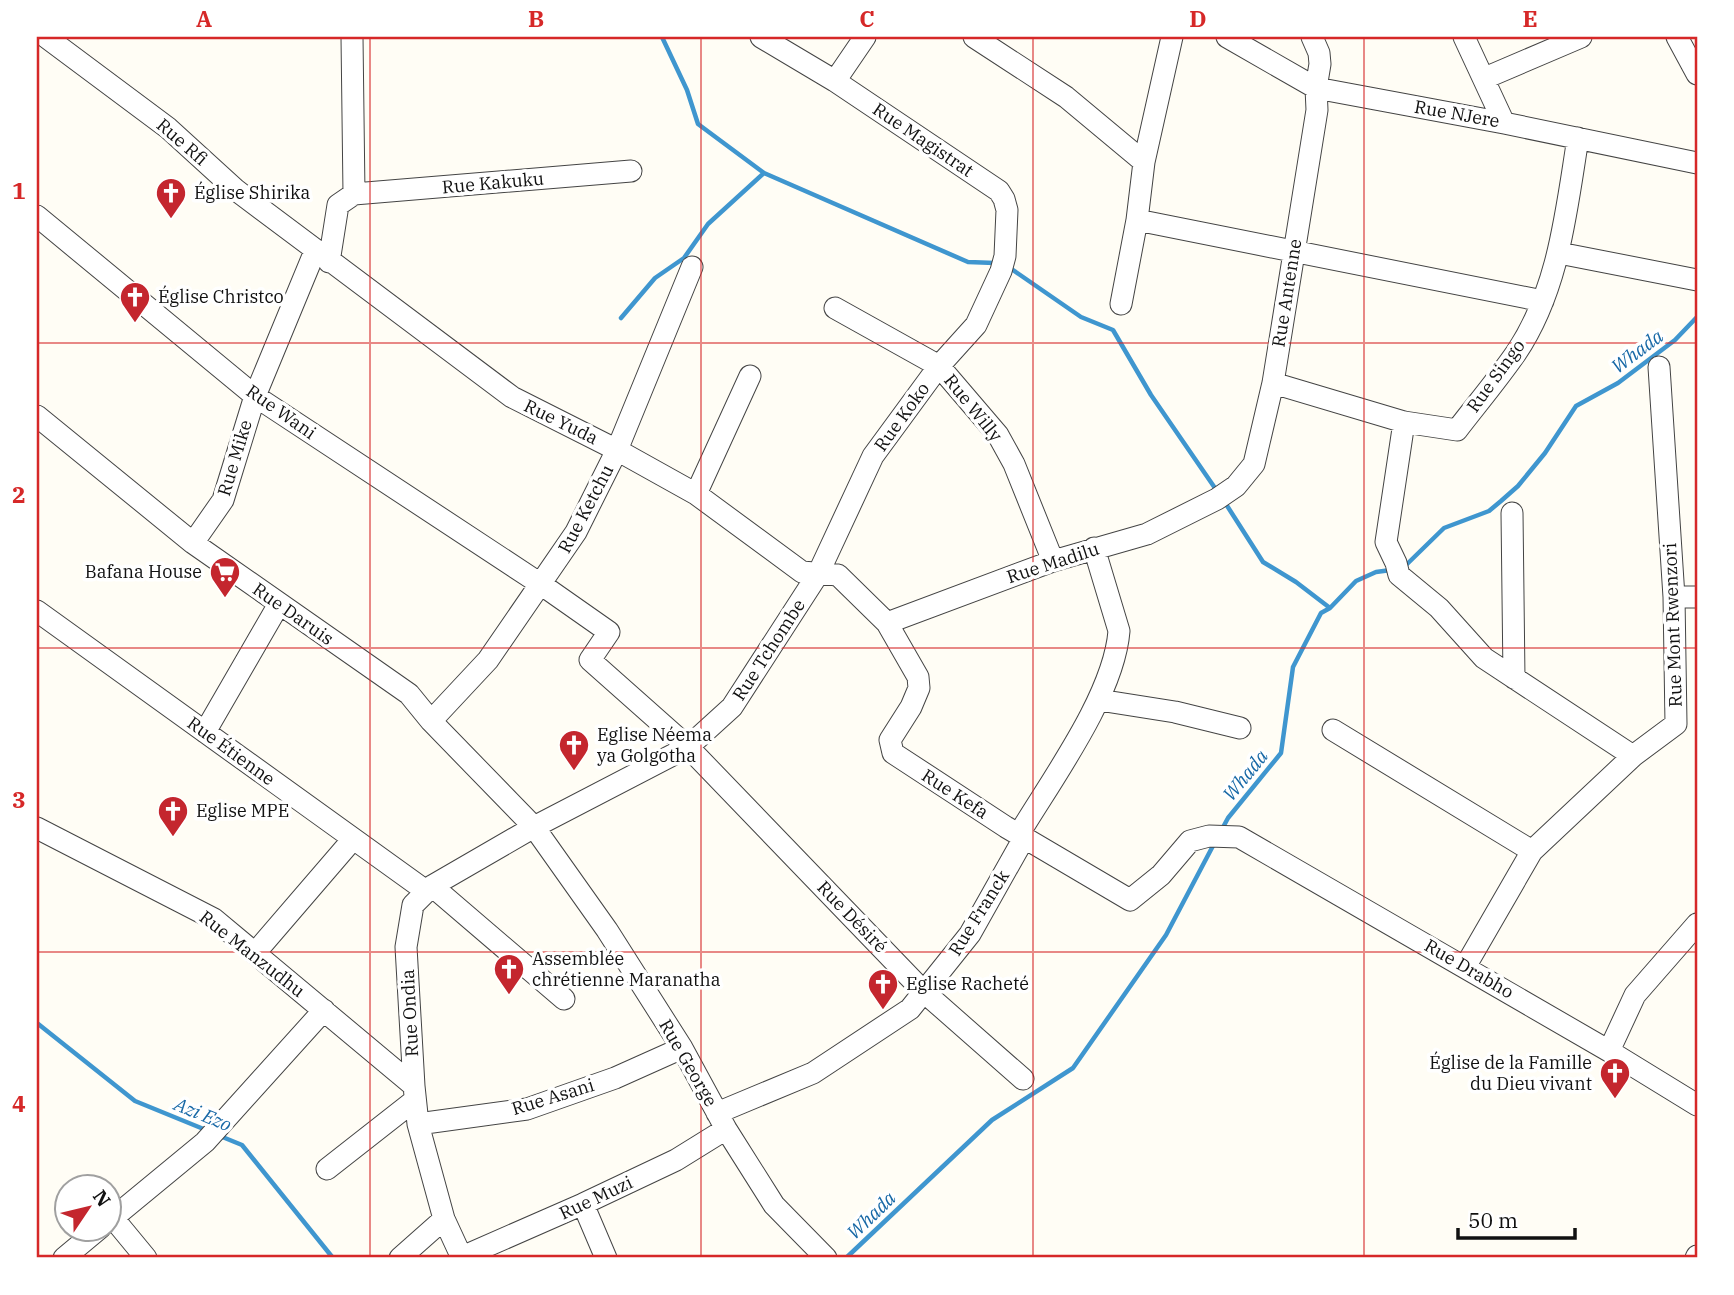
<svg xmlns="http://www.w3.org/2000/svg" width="1734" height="1295" font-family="'IBM Plex Serif',serif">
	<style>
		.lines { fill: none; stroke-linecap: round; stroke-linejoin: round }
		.stream { stroke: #3f96cf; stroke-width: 4.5 }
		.minor-casing { stroke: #444; stroke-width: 23 }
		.minor { stroke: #fff; stroke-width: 21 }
		.grid { fill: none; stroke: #d62828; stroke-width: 2; stroke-opacity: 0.55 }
		.labels { text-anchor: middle; stroke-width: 7; stroke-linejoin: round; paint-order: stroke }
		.street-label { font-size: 18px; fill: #111; stroke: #fff }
		.poi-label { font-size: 18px; fill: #111; stroke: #fff; text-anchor: start }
		.water-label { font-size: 19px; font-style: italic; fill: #1768a6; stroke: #fff }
		.neatline { fill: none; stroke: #d62828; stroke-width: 2.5 }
		.grid-label { font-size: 23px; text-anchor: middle; font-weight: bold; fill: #d62828 }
	</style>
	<rect width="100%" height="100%" fill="#fffdf5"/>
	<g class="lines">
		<path class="stream" d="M662,37L687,90L698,124L764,173L968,262L995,263
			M1010,268L1081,317L1113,330L1151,395L1217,491
			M621,318L655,278L684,258L708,224L764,173
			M1224,501L1263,562L1296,582L1330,608
			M1403,568L1444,528L1489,511L1501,501L1518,486L1545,453L1576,406L1618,383L1675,340L1697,317
			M1221,831L1228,818L1281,753L1293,667L1321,613L1330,608L1356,581L1376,572L1391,570
			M37,1023L135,1101L206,1130
			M220,1136L242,1145L333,1258
			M846,1258L992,1120L1073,1068L1166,935L1215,842"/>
		<g class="minor-casing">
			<path id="minor" d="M46,37L168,128L236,190L512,397L617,450L696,494L802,572L838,575L887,623L918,677L919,688L911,707L890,740L893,753L1006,827L1130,900L1161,875L1190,841L1209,836L1239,837L1609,1051L1697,1105
				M974,37L1066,97L1144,162
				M1227,37L1316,88L1504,123L1697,163
				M1464,37L1504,123
				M1677,37L1697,74
				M1485,78L1581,37
				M835,81L865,37
				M354,194L631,171
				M37,216L255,396L542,585L609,632L590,660L688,747L924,992L1023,1079
				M1137,220L1543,301
				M1559,253L1697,280
				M329,262L338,205L354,194L352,37
				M1121,304L1137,220L1144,162L1172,37
				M835,308L939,366L998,435L1014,464L1053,561
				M1273,383L1404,422L1457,430C1477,404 1498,379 1516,353C1559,289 1566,212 1578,138
				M37,416L193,543L409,694L431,721L534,827L607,930L682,1048L726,1129L774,1205L826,1258
				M1404,422L1386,542L1396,563L1399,575L1439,608L1484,658L1633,756
				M696,494L750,376
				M1512,513L1514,678
				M193,543L223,500L255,396L315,251
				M1674,597H1697
				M37,611L426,891
				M887,623L1053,561L1147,534L1217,499L1236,486L1254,464L1273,383L1317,110L1316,88L1320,64L1319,53L1312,37
				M1099,700L1175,712L1240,728
				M431,721L488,660L576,532L617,450L692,267
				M1333,730L1532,851
				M205,732L279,604
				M37,828L214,919L414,1086
				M1019,834C1052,779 1114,695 1119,631L1094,548
				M432,886L564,999
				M255,953L353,839
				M1465,967L1532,851L1633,756L1676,724L1674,597L1659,367
				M1609,1051L1635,995L1697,924
				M717,1113L813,1073L910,1009L970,934L1024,838
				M418,1124L527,1109L615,1078L682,1048
				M327,1169L415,1100
				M583,1204L606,1258
				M113,1218L146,1258
				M108,1222L205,1142L324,1010
				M462,1257L583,1204L676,1160L726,1129
				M64,1258L100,1228
				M400,1258L444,1219
				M462,1258L444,1219L418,1124L414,1086L406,947L413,905L432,886L534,827L688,747L732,707L818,574L873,456L939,366L976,325L1001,271L1005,256L1007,210L1004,199L999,191L835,81L761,37
				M1696,1258L1697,1256"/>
		</g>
		<use href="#minor" class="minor"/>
	</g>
	<path class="grid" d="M370,37V1258M701,37V1258M1033,37V1258M1364,37V1258M37,343H1697M37,648H1697M37,952H1697"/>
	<defs>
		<g id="church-pin" transform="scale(1.575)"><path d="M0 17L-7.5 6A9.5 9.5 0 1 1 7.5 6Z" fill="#c4262e" stroke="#fff"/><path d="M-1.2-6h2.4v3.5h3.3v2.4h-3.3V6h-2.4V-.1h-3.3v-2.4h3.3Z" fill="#fff"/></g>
		<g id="supermarket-pin" transform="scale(1.575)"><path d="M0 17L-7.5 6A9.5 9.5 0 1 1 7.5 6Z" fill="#c4262e" stroke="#fff"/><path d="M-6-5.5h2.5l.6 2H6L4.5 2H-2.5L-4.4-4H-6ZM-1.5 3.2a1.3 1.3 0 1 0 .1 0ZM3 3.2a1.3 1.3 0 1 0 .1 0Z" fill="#fff"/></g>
	</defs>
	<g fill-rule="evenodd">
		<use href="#church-pin" x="171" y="193"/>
		<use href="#church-pin" x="135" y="297"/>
		<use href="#supermarket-pin" x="225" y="572"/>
		<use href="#church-pin" x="574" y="745"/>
		<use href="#church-pin" x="173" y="811"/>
		<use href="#church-pin" x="509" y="969"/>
		<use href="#church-pin" x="883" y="984"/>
		<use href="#church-pin" x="1615" y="1073"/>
	</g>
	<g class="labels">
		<g class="street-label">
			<text transform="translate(1457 114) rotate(10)" y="6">Rue NJere</text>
			<text transform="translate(923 140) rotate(34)" y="6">Rue Magistrat</text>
			<text transform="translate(182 142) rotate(41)" y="6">Rue Rfi</text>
			<text transform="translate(493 183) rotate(-5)" y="6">Rue Kakuku</text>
			<text transform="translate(1287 293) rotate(-81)" y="6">Rue Antenne</text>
			<text transform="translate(1496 376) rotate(-54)" y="6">Rue Singo</text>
			<text transform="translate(973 408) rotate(51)" y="6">Rue Willy</text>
			<text transform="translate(281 412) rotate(35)" y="6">Rue Wani</text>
			<text transform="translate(902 417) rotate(-54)" y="6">Rue Koko</text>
			<text transform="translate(561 422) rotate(26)" y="6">Rue Yuda</text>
			<text transform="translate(235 458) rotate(-73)" y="6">Rue Mike</text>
			<text transform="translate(586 509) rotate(-62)" y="6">Rue Ketchu</text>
			<text transform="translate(1053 563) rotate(-18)" y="6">Rue Madilu</text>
			<text transform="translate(293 614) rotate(35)" y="6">Rue Daruis</text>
			<text transform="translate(1673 625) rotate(-92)" y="6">Rue Mont Rwenzori</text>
			<text transform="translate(769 650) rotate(-57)" y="6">Rue Tchombe</text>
			<text transform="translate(231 751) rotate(36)" y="6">Rue Étienne</text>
			<text transform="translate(955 794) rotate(33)" y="6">Rue Kefa</text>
			<text transform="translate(979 913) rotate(-58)" y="6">Rue Franck</text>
			<text transform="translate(852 917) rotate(46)" y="6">Rue Désiré</text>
			<text transform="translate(252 954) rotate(38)" y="6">Rue Manzudhu</text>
			<text transform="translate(1469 969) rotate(30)" y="6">Rue Drabho</text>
			<text transform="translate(410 1013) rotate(-93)" y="6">Rue Ondia</text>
			<text transform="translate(688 1063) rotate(60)" y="6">Rue George</text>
			<text transform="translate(553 1097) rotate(-17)" y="6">Rue Asani</text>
			<text transform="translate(596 1198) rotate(-25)" y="6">Rue Muzi</text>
		</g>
		<g class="poi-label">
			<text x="194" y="199">Église Shirika</text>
			<text x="158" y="303">Église Christco</text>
			<text x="202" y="578" text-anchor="end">Bafana House</text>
			<text x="597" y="741">Eglise Néema<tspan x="597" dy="21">ya Golgotha</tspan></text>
			<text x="196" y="817">Eglise MPE</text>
			<text x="532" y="965">Assemblée<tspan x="532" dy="21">chrétienne Maranatha</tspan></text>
			<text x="906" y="990">Eglise Racheté</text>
			<text x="1592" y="1069" text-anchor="end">Église de la Famille<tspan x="1592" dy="21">du Dieu vivant</tspan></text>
		</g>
		<g class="water-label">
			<text transform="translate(1637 351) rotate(-37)" y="7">Whada</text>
			<text transform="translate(1245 775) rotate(-51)" y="7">Whada</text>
			<text transform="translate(203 1114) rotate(22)" y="7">Azi Ezo</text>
			<text transform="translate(871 1215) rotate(-44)" y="7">Whada</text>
		</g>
	</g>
	<rect width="1734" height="1295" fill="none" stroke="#ffffff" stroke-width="77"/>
	<g transform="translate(88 1208) rotate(55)"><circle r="33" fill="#ffffff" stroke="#a0a0a0" stroke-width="2"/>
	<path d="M0-5L12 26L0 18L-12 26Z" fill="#c4262e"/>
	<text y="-10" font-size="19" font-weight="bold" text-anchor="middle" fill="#111111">N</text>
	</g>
	<path d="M1458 1228v10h117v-10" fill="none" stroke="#111111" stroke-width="3.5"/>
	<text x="1468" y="1228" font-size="21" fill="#111111" stroke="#ffffff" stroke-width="5" paint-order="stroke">50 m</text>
	<rect x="38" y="38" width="1658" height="1218" class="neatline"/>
	<g class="grid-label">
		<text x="204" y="27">A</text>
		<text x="536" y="27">B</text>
		<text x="867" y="27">C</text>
		<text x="1198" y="27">D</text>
		<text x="1530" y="27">E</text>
		<text x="19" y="199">1</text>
		<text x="19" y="503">2</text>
		<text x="19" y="808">3</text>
		<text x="19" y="1112">4</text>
	</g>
</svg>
